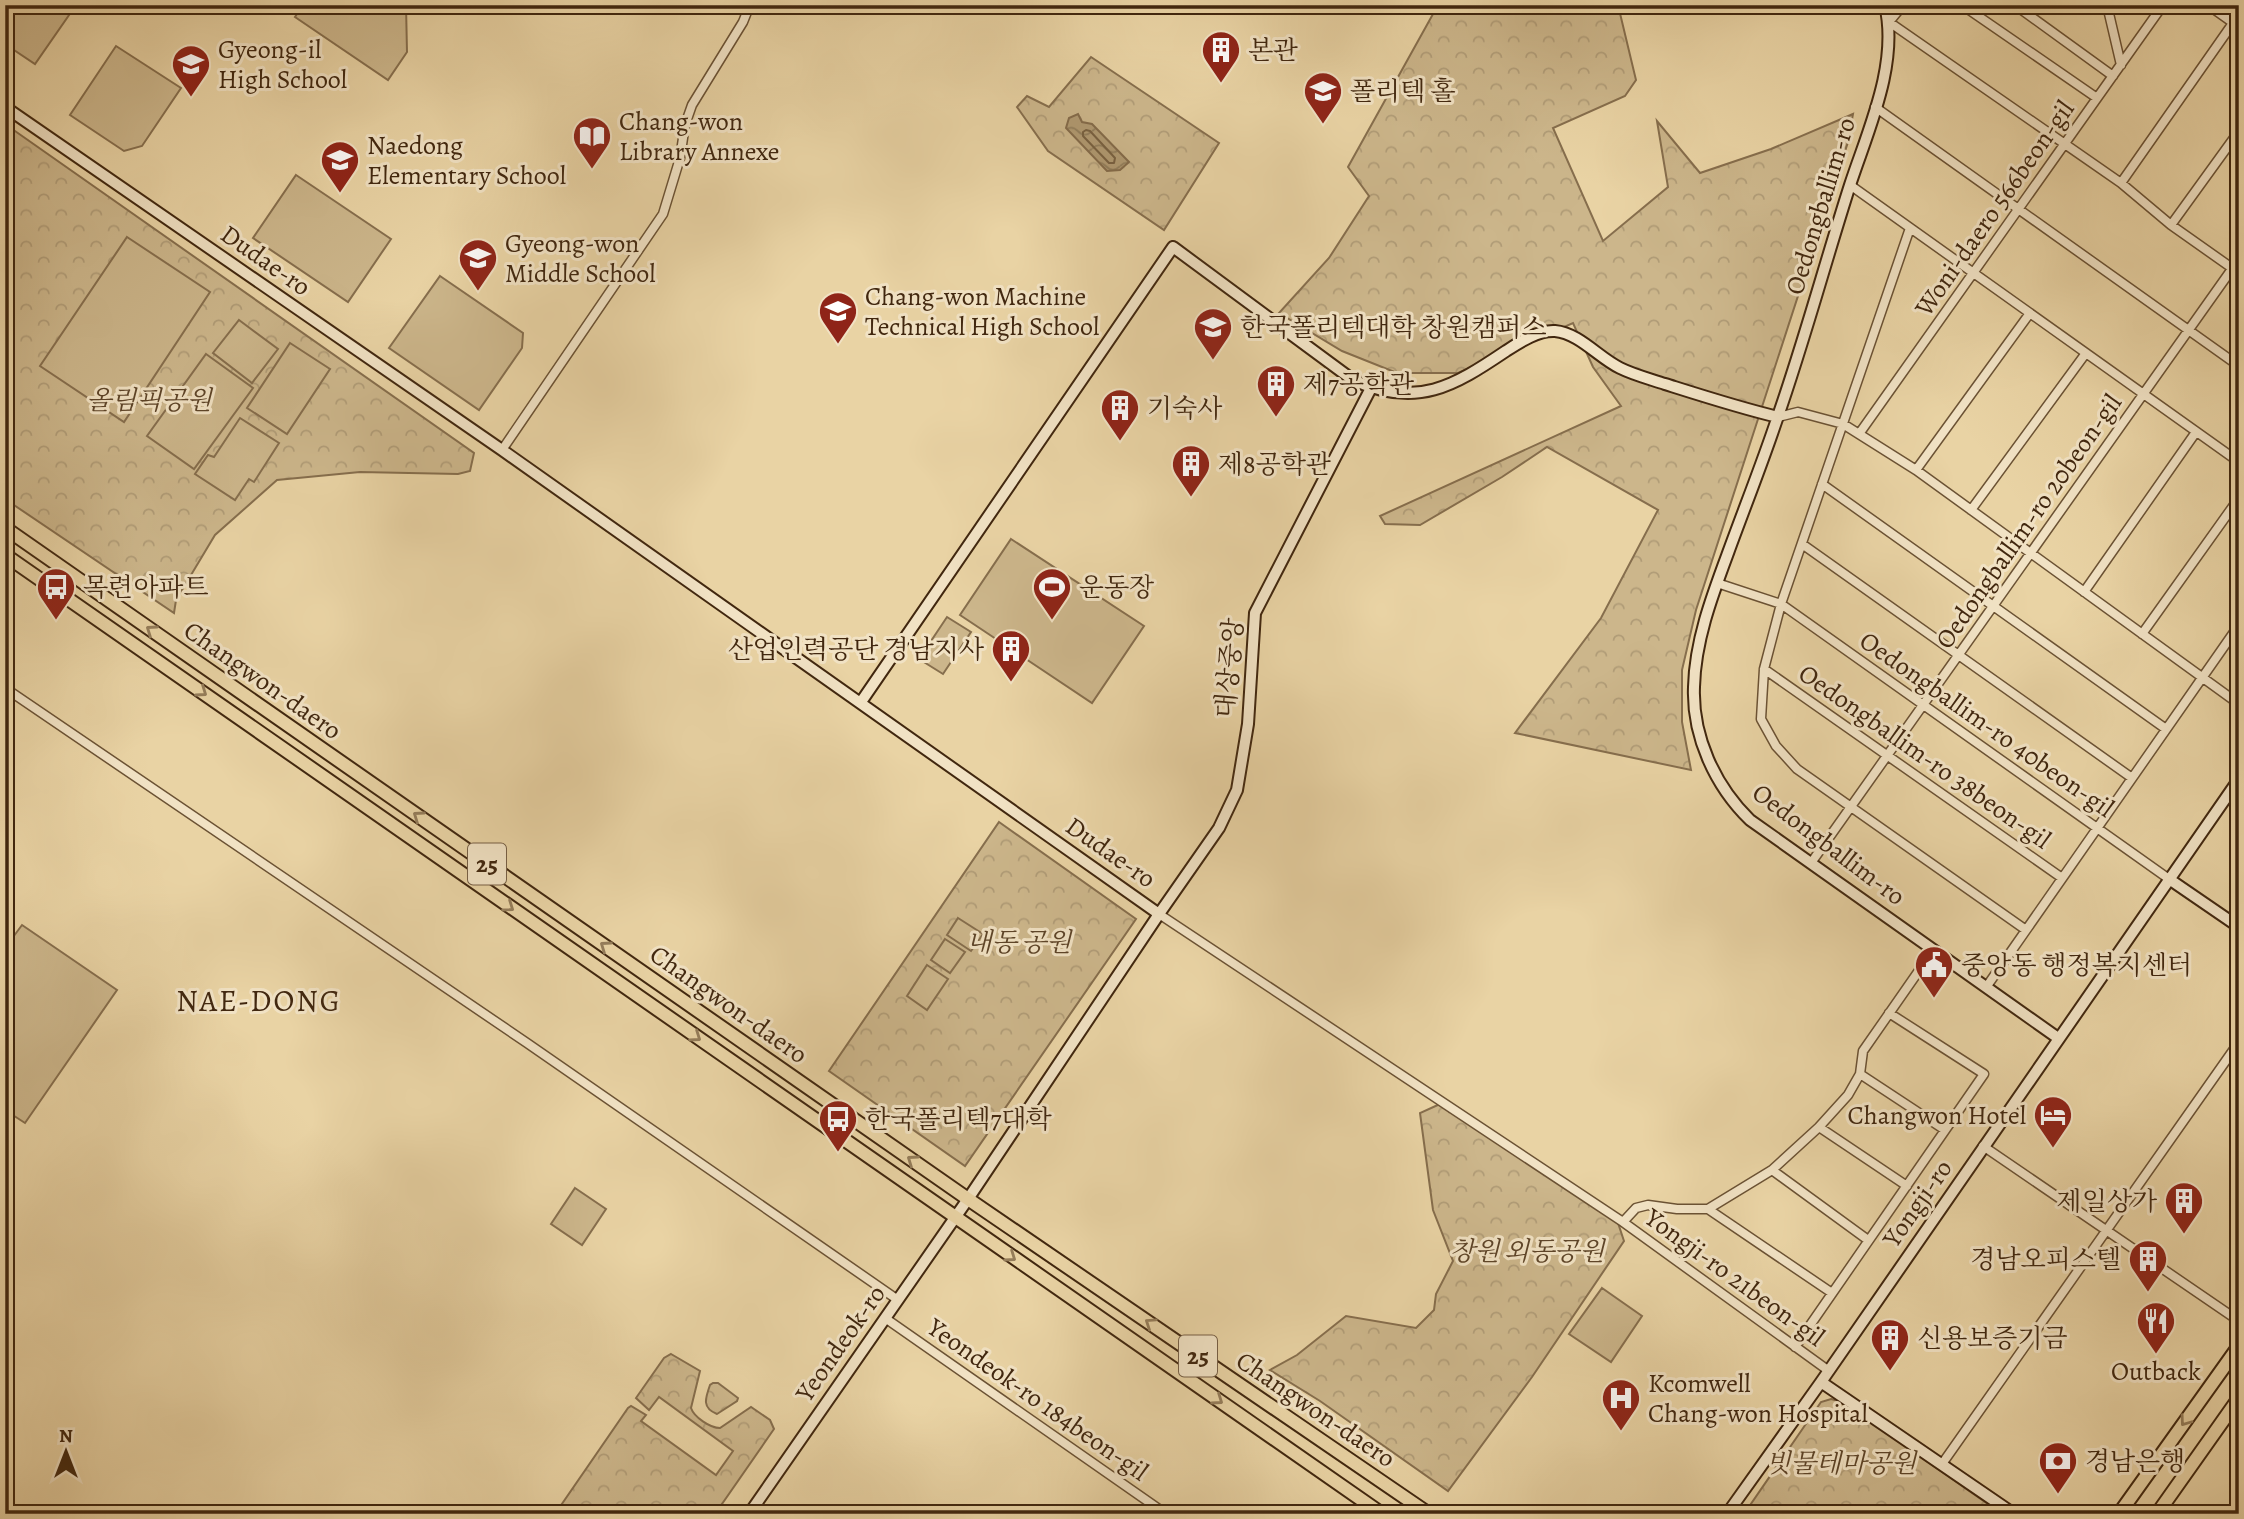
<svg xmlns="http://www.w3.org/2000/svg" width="2244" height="1519" font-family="Alegreya,'Noto Serif KR',serif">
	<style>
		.forest { fill: url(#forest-crowns); stroke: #866e4d; stroke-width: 2 }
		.garden { fill: #ccb68b; stroke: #866e4d; stroke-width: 2 }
		.water { fill: url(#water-waves); stroke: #846b4a; stroke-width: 2 }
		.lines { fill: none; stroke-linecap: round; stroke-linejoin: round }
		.shore { stroke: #786040; stroke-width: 2 }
		.street-casing { stroke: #6b5234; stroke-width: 11 }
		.secondary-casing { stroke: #41270f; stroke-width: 14 }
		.primary-casing { stroke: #41270f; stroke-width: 16 }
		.street { stroke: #f1e2c4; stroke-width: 8 }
		.secondary { stroke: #f1e2c4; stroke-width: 10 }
		.primary { stroke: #e9d3a4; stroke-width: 12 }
		.oneway { stroke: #957d5a }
		.labels { text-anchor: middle; stroke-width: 6; stroke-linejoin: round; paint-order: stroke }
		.shield { fill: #f1e2c4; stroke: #765f45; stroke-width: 2 }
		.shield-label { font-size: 24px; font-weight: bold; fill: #41270f }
		.poi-label { font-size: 26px; fill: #41270f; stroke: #f1e2c4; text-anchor: start }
		.street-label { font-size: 26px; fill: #41270f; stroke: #f1e2c4 }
		.park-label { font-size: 26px; font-style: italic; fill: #5d4428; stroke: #f1e2c4 }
		.quarter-label { font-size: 30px; letter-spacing: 2px; fill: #41270f; stroke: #f1e2c4 }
	</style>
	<defs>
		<pattern id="forest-crowns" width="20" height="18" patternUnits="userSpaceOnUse" patternTransform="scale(1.75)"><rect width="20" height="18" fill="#ccb68b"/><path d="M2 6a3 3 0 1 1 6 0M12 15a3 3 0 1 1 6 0" fill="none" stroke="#b09c77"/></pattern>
		<pattern id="water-waves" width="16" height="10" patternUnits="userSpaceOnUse" patternTransform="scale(1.75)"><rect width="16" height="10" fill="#b09971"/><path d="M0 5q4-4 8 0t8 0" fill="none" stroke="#917d5b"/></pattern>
	</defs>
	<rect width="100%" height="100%" fill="#e9d3a4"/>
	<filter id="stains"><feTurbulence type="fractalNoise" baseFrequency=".00286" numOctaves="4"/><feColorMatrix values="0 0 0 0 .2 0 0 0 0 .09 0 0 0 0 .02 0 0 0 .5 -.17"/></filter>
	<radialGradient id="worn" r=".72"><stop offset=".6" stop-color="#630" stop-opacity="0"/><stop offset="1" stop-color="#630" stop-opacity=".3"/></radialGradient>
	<path class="forest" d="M1438,5H1618L1636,80L1625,96L1553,128L1603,241L1668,187L1657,121L1700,173L1771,149L1853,114L1848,142L1696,610L1682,670V722L1691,770L1515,733L1601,618L1658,510L1547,447L1502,477L1420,525L1385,524L1380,516L1621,406L1593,367L1573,323L1458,373H1397L1342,351L1279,313L1329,258L1369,196L1348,167Z
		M1091,57L1219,143L1164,230L1048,151L1017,107L1027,96L1049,107Z
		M5,124L474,453L470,471L458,474L360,472L277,480L215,535L176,600L174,613L5,499Z
		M999,822L1136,919L965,1166L829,1071Z
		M1440,1104L1618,1223L1624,1241L1532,1377L1448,1491L1320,1401L1270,1370L1297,1355L1346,1316L1416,1328L1434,1310L1436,1294L1453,1261L1433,1210L1420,1113Z
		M671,1354L700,1371L691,1408C694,1417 710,1428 720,1428L751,1407L770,1420L774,1429L715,1514H555L628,1408L631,1406L646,1415L641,1421L716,1475L733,1451L659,1397L649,1410L636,1398L664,1358Z
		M713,1383H718L738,1398L737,1401L717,1414C702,1408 705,1399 710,1385Z
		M1831,1399L1842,1402L1995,1509L1992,1514H1744L1821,1402Z"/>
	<path class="garden" d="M5,5H76L35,64L5,44Z
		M303,5H406L407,52L388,80L295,17Z
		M116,46L181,88L142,146L124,151L70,115Z
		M296,175L391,239L348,302L253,238Z
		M127,237L210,292L124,422L40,366Z
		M440,276L523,333L522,348L479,410L389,348Z
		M239,320L278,349L252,383L213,353Z
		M290,343L330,369L287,434L247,408Z
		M206,354L253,388L194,469L147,436Z
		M240,418L279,443L254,482L249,479L235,500L195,474L208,455L214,457Z
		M1011,539L1144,626L1092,703L960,615Z
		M947,617L971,632L943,674L919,659Z
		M958,918L983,934L971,951L947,935Z
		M22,925L117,990L25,1123L5,1110V948Z
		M945,939L965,952L950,973L931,960Z
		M927,965L948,979L927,1010L907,996Z
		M575,1188L606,1209L582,1245L551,1224Z
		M1602,1288L1642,1316L1611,1362L1569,1334Z"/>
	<path class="water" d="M1078,114L1082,122L1092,124L1129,162L1120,170L1107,171L1066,128L1069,118Z"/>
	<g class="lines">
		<path class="shore" d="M1086,130L1090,131L1115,158L1114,163H1109L1083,136V132Z"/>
		<g class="street-casing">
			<path id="street" d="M1903,5L1889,22L2121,183L2171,225L2239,273
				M1962,5L2097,98
				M2015,5L2113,76
				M2107,5L2121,65
				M2208,5L2239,27
				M1875,107L2239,366
				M2121,183L2233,23
				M1850,185L2239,462
				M2171,225L2239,131
				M1910,228L1781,604L1764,669L1761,719L1776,746L1797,769L2026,930
				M1778,417L1798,412L1843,424L1916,470L2239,704
				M1859,434L2163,5
				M502,450L663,214L680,158L685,125L692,105L743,22L747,12L742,5
				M1916,470L2030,313
				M1822,484L2166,729
				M1971,510L2086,353
				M1802,544L2132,778
				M1717,583L1781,604L2169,879
				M2084,592L2196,432
				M2142,634L2239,498
				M1764,669L2062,878
				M5,688L527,1043L898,1300
				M1811,863L2239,259
				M1159,914L1623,1222
				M1987,986L2239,625
				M1860,1074L1945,1130
				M1819,1127L1907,1186
				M1983,1146L2239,1321
				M1772,1170L1868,1240
				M1708,1209L1832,1293
				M885,1318L1166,1514
				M1795,1347L1984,1074L1889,1013
				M1829,1371L1623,1222L1636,1208L1648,1205L1677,1209H1708L1772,1170L1819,1127L1848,1095L1860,1074L1863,1051L1934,949
				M1942,1464L2239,1042"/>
		</g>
		<g class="secondary-casing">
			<path id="secondary" d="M1885,5C1899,64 1868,130 1850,185C1825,263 1804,342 1777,419C1762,464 1744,509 1728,553C1712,596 1695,641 1694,687C1692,736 1715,786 1750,820L2058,1038
				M5,107L502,450L1159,914L968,1199L749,1514
				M861,702L1173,247L1353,380C1417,409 1454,386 1506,351C1520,342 1538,330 1555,331C1579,333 1599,358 1620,368C1634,375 1650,379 1665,384C1703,396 1740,408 1778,417
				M2169,879L2239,927
				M1159,914L1219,828L1237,790L1248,724L1255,613L1371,388
				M1821,1382L2014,1514
				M1727,1514L1821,1382L2239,779"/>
		</g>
		<g class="primary-casing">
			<path id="primary" d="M5,528L968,1199L1429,1514
				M5,555L1382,1514
				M2119,1514L2239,1346
				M2157,1514L2239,1398"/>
		</g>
		<use href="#street" class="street"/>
		<use href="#secondary" class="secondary"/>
		<use href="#primary" class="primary"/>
	</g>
	<defs><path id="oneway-chevron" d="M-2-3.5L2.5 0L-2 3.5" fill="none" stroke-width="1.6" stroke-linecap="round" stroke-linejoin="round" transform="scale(1.75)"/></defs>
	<g class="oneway">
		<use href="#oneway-chevron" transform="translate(151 630) rotate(-145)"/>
		<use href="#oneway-chevron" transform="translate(202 692) rotate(35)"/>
		<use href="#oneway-chevron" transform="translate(418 816) rotate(-145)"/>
		<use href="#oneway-chevron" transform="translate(509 907) rotate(35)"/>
		<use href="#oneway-chevron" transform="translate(605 946) rotate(-145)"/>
		<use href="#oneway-chevron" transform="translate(696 1037) rotate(35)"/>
		<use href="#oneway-chevron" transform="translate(912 1160) rotate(-145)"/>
		<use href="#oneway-chevron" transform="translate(1011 1257) rotate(35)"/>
		<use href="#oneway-chevron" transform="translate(1150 1323) rotate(-146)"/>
		<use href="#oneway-chevron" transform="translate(1218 1400) rotate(35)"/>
		<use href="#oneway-chevron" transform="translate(2185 1421) rotate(126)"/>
	</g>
	<defs>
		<g id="building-pin" transform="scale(2.0125)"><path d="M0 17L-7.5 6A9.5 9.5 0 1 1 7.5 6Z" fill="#8f2418" stroke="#f1e2c4"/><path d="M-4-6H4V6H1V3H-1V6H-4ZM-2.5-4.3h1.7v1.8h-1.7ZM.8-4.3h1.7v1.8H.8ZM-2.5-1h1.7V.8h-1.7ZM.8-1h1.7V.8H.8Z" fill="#fff"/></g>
		<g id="school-pin" transform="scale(2.0125)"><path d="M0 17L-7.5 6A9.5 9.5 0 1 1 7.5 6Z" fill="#8f2418" stroke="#f1e2c4"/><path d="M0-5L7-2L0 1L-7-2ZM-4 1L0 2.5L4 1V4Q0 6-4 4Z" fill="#fff"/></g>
		<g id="university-pin" transform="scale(2.0125)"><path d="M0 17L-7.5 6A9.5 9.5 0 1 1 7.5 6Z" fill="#8f2418" stroke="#f1e2c4"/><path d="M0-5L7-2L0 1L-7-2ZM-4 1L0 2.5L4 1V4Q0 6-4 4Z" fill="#fff"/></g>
		<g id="library-pin" transform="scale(2.0125)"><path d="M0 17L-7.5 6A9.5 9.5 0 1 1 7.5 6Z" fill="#8f2418" stroke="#f1e2c4"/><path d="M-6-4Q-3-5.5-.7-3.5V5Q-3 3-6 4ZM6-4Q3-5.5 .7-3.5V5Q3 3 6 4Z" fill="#fff"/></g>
		<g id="bus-pin" transform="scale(2.0125)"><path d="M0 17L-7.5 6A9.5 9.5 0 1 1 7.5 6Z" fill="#8f2418" stroke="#f1e2c4"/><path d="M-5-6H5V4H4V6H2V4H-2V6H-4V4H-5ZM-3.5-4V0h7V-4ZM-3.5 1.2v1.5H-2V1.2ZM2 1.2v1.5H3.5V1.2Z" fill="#fff"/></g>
		<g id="stadium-pin" transform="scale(2.0125)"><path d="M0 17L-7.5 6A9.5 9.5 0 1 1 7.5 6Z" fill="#8f2418" stroke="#f1e2c4"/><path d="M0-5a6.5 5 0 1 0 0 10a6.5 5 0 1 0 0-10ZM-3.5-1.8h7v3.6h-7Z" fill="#fff"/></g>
		<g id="civic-pin" transform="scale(2.0125)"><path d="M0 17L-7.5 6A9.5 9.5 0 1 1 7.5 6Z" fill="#8f2418" stroke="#f1e2c4"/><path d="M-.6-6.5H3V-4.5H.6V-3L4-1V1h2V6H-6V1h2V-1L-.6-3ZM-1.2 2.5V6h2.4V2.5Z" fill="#fff"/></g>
		<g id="hotel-pin" transform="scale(2.0125)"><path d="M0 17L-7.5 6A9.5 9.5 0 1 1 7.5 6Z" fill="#8f2418" stroke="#f1e2c4"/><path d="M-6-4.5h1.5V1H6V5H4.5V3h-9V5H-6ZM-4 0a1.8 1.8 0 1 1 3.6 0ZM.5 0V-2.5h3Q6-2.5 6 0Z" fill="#fff"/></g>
		<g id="restaurant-pin" transform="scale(2.0125)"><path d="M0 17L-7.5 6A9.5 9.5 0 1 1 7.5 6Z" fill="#8f2418" stroke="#f1e2c4"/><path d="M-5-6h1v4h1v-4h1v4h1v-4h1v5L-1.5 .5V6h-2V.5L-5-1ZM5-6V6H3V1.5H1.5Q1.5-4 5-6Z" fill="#fff"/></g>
		<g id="hospital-pin" transform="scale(2.0125)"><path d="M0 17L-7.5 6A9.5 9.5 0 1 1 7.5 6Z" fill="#8f2418" stroke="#f1e2c4"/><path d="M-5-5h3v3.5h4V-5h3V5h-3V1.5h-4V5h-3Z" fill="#fff"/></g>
		<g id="bank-pin" transform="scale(2.0125)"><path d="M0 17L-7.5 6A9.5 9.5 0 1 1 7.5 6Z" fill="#8f2418" stroke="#f1e2c4"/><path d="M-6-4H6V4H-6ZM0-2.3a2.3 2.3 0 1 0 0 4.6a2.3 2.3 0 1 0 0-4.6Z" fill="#fff"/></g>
	</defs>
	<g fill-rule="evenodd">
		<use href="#building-pin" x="1221" y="50"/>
		<use href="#school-pin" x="191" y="64"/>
		<use href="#university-pin" x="1323" y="91"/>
		<use href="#library-pin" x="592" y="136"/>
		<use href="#school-pin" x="340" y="160"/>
		<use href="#school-pin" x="478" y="258"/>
		<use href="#school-pin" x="838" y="311"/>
		<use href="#university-pin" x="1213" y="327"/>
		<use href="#building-pin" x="1276" y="384"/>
		<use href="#building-pin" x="1120" y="408"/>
		<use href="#building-pin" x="1191" y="464"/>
		<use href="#bus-pin" x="56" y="587"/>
		<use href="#stadium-pin" x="1052" y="587"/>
		<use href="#building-pin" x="1011" y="649"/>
		<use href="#civic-pin" x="1934" y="965"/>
		<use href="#hotel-pin" x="2053" y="1115"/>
		<use href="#bus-pin" x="838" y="1119"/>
		<use href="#building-pin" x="2184" y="1201"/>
		<use href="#building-pin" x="2148" y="1259"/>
		<use href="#restaurant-pin" x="2156" y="1321"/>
		<use href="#building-pin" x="1890" y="1338"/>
		<use href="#hospital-pin" x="1621" y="1398"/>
		<use href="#bank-pin" x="2058" y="1461"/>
	</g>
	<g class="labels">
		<g class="shield">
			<rect x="468" y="843.5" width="38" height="41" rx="5"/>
			<rect x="1179" y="1335.5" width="38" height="41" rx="5"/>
		</g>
		<g class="shield-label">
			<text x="487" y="872">25</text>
			<text x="1198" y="1364">25</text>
		</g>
		<g class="poi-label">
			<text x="218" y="58">Gyeong-il<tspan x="218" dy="30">High School</tspan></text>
			<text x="1248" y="59">본관</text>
			<text x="1350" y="100">폴리텍 홀</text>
			<text x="619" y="130">Chang-won<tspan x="619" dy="30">Library Annexe</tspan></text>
			<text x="367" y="154">Naedong<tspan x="367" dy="30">Elementary School</tspan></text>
			<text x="505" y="252">Gyeong-won<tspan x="505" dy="30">Middle School</tspan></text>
			<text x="865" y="305">Chang-won Machine<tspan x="865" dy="30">Technical High School</tspan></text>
			<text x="1240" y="336">한국폴리텍대학 창원캠퍼스</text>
			<text x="1303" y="393">제7공학관</text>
			<text x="1147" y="417">기숙사</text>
			<text x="1218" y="473">제8공학관</text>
			<text x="83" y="596">목련아파트</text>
			<text x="1079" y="596">운동장</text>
			<text x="984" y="658" text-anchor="end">산업인력공단 경남지사</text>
			<text x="1961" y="974">중앙동 행정복지센터</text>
			<text x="2026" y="1124" text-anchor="end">Changwon Hotel</text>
			<text x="865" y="1128">한국폴리텍7대학</text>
			<text x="2157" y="1210" text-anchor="end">제일상가</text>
			<text x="2121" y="1268" text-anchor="end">경남오피스텔</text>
			<text x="1917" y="1347">신용보증기금</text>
			<text x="2156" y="1380" text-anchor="middle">Outback</text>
			<text x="1648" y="1392">Kcomwell<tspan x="1648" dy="30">Chang-won Hospital</tspan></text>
			<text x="2085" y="1470">경남은행</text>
		</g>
		<g class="street-label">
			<text transform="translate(1820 206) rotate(-73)" y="9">Oedongballim-ro</text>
			<text transform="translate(1994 208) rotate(-55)" y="9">Woni-daero 566beon-gil</text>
			<text transform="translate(266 260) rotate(35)" y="9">Dudae-ro</text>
			<text transform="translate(2028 521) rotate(-55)" y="9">Oedongballim-ro 20beon-gil</text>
			<text transform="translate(1229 668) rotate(-85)" y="9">대상중앙</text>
			<text transform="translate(263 680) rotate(35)" y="9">Changwon-daero</text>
			<text transform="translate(1987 724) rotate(35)" y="9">Oedongballim-ro 40beon-gil</text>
			<text transform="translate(1925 756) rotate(35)" y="9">Oedongballim-ro 38beon-gil</text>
			<text transform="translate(1829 844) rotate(37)" y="9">Oedongballim-ro</text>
			<text transform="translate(1111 852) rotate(35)" y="9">Dudae-ro</text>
			<text transform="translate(729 1004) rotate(35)" y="9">Changwon-daero</text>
			<text transform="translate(1917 1203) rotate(-55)" y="9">Yongji-ro</text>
			<text transform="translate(1735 1277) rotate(36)" y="9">Yongji-ro 21beon-gil</text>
			<text transform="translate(840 1343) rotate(-55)" y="9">Yeondeok-ro</text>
			<text transform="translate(1038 1399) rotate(35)" y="9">Yeondeok-ro 184beon-gil</text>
			<text transform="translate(1316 1409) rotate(34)" y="9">Changwon-daero</text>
		</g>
		<g class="park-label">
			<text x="149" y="409">올림픽공원</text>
			<text x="1019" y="951">내동 공원</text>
			<text x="1527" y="1260">창원 외동공원</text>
			<text x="1841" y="1472">빗물테마공원</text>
		</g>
		<g class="quarter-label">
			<text x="259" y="1011">NAE-DONG</text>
		</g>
	</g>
	<rect width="2244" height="1519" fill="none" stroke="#e9d3a4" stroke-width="28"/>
	<rect x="7" y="7" width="2230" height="1505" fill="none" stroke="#41270f" stroke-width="3.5"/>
	<rect x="14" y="14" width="2216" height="1491" fill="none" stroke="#41270f" stroke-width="2"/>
	<g transform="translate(66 1452)" stroke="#f1e2c4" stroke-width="5" paint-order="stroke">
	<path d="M0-5L12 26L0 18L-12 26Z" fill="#41270f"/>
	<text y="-10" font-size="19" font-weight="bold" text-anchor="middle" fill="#41270f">N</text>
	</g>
	<rect width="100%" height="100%" filter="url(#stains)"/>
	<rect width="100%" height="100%" fill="url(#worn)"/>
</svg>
